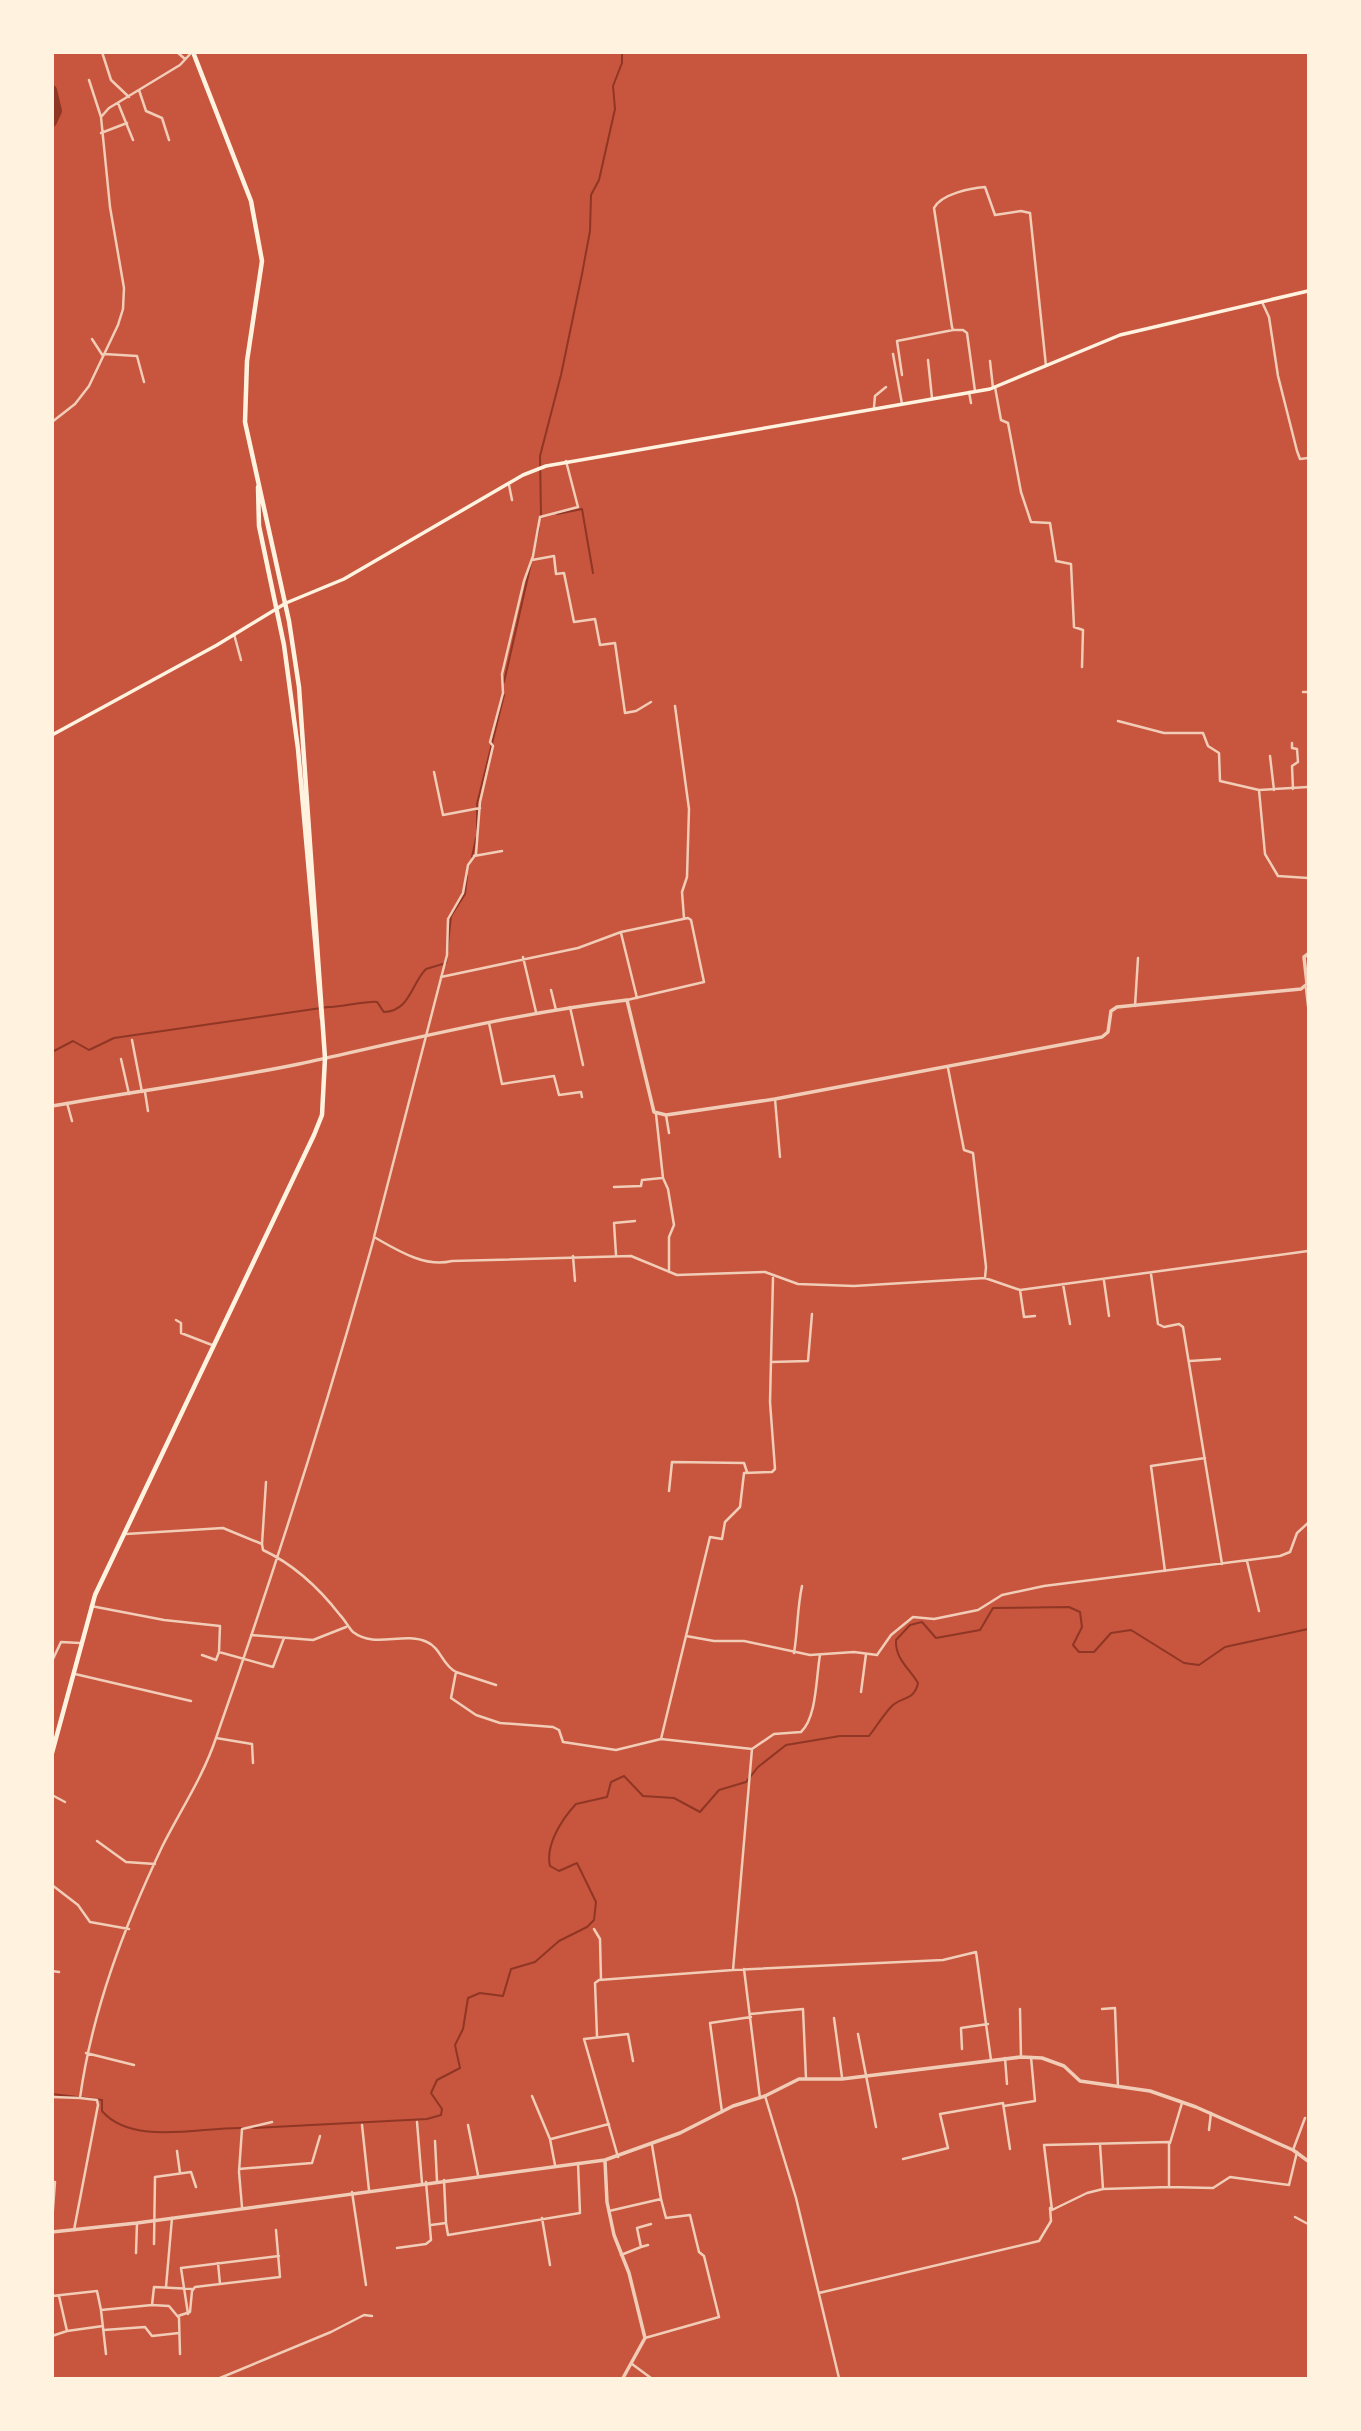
<svg xmlns="http://www.w3.org/2000/svg" width="1361" height="2431" font-family="'Work Sans',sans-serif">
	<style>
		.lines { fill: none; stroke-linecap: round; stroke-linejoin: round }
		.stream { stroke: #8f3625; stroke-width: 2 }
		.river { stroke: #8f3625; stroke-width: 10 }
		.minor { stroke: #f1ccb7; stroke-width: 2.5 }
		.tertiary { stroke: #f1ccb7; stroke-width: 3.5 }
		.secondary { stroke: #fff3e0; stroke-width: 3.5 }
		.primary { stroke: #fff3e0; stroke-width: 4.5 }
	</style>
	<rect width="100%" height="100%" fill="#c8553d"/>
	<g class="lines">
		<path class="stream" d="M557,514L582,509L593,573
			M541,515L540,456L561,375L582,274L590,231L591,195L599,180L615,109L613,86L622,63V52
			M504,682L539,528
			M477,829V804L504,695
			M472,857L476,838
			M52,1052L73,1041L89,1050L114,1038L328,1007C338,1007 373,1000 377,1002C380,1005 381,1009 384,1012C410,1011 411,984 426,969L446,963L451,916L465,894L467,876
			M52,2094L102,2100V2111C133,2147 203,2126 244,2128
			M253,2128L427,2119L441,2115L442,2109L431,2093L437,2080L460,2068L455,2045L463,2029L468,1998L480,1993L503,1996L511,1969L535,1962L559,1941L587,1927L594,1920L596,1902L577,1863L559,1871L550,1866C545,1845 562,1819 576,1804L607,1797L611,1782L624,1776L643,1796L674,1798L700,1812L719,1790L746,1782L758,1767L786,1745L840,1736H869C876,1727 882,1717 890,1708C900,1696 914,1702 918,1683C909,1668 895,1659 896,1640L910,1625L922,1622L936,1638L980,1630L993,1608L1069,1607L1080,1612L1082,1627L1073,1645L1079,1652H1094L1111,1633L1131,1630L1184,1663L1199,1665L1225,1647L1308,1629"/>
		<path class="river" d="M52,90L57,111L52,122"/>
		<path class="minor" d="M102,52L111,80L129,97
			M177,52L185,59
			M89,80L101,117
			M139,90L146,111L162,118L169,140
			M118,103L133,140
			M101,133L127,123
			M1262,302L1269,317L1278,376L1297,451L1300,459L1308,458
			M92,339L103,356
			M104,354L137,356L144,382
			M893,354L902,404
			M928,360L932,398
			M990,361L993,388
			M902,375L897,341L953,330
			M995,387L1001,420L1008,423L1021,492L1031,522L1050,523L1056,561L1071,564L1074,627L1083,630L1082,667
			M975,391L967,333L963,330H953L952,327L934,208C941,194 971,188 985,187L995,215L1021,211L1030,213L1046,366
			M969,392L971,403
			M874,407L875,396L886,387
			M52,422L75,404L89,386L118,325L123,309L124,288L110,207L101,117L109,108L180,65L192,52
			M566,461L578,507L540,517L533,556L524,581L502,674L503,693L490,742L493,746L480,802L476,854L468,865L463,893L448,919L447,955L374,1237C397,1250 425,1268 452,1261L631,1256L677,1275L765,1272L798,1284L854,1286L985,1278L1020,1290L1308,1251
			M509,485L512,500
			M532,560L554,556L556,574L564,573L574,622L595,619L600,645L615,643L625,713L636,711L651,702
			M234,634L241,660
			M1303,692H1308
			M675,706L689,809L687,877L682,892L684,918
			M1118,721L1164,733H1203L1208,746L1219,753L1220,781L1259,790L1265,854L1278,876L1308,878
			M1292,743V748L1297,749L1298,762L1292,766L1293,789
			M1270,756L1274,790
			M434,772L443,815L480,808
			M1259,790L1308,787
			M474,856L502,851
			M621,933L637,998
			M523,957L536,1012
			M441,977L578,948L621,932L688,918L691,920L704,982L627,1000
			M1306,988L1308,1006
			M551,990L556,1010
			M1135,1006L1138,958
			M570,1007L583,1065
			M489,1023L502,1084L554,1076L559,1095L581,1092L582,1097
			M132,1040L142,1092
			M121,1059L129,1094
			M948,1068L964,1150L973,1153L986,1267L985,1278
			M145,1092L148,1111
			M775,1099L780,1157
			M67,1103L72,1121
			M656,1114L663,1178L668,1189L674,1225L669,1237V1272
			M666,1115L669,1133
			M614,1187L641,1186L642,1180L662,1178
			M616,1255L614,1223L635,1221
			M573,1256L575,1281
			M1151,1274L1158,1324L1164,1327L1179,1324L1183,1327L1222,1564
			M1104,1281L1109,1316
			M1063,1284L1070,1324
			M1020,1290L1024,1317L1035,1316
			M176,1320L181,1323V1333L212,1345
			M1190,1361L1220,1359
			M771,1362L808,1361L812,1314
			M669,1491L672,1462L744,1463L747,1472
			M126,1534L223,1528L262,1544L263,1550C293,1564 319,1588 340,1615C345,1620 348,1627 353,1632C375,1649 404,1631 427,1642C441,1648 442,1665 456,1672L451,1698L476,1715L500,1723L553,1727L559,1730L563,1742L616,1750L661,1739L752,1749L774,1734L801,1732C817,1717 816,1677 820,1655
			M262,1544L266,1482
			M1247,1561L1259,1611
			M1165,1571L1151,1466L1205,1458
			M91,1606L164,1620L220,1626L219,1652
			M251,1635L313,1640L346,1627
			M686,1636L714,1641H744L810,1655L854,1652L877,1655L891,1635L913,1617L934,1619L978,1610L1002,1595L1044,1586L1280,1556L1290,1552L1297,1533L1308,1523
			M794,1653C798,1629 797,1609 802,1586
			M202,1655L216,1660L219,1652L273,1667L284,1638
			M53,1659L61,1642L80,1643
			M456,1672L496,1685
			M75,1674L191,1701
			M861,1692L866,1654
			M216,1738L252,1744L253,1763
			M661,1739L710,1537L722,1539L725,1522L740,1507L744,1473L772,1472L775,1469L770,1402L773,1278
			M752,1749L733,1970L943,1960L976,1952L991,2060
			M52,1795L65,1802
			M97,1841L126,1862L155,1864
			M52,1885L78,1905L90,1922L129,1929
			M594,1929L600,1939L601,1980
			M744,1969L760,2098
			M52,1971L59,1972
			M1020,2009L1021,2057
			M1102,2009L1115,2008L1118,2087
			M750,2014L803,2009L806,2078
			M834,2018L842,2077
			M858,2034L876,2127
			M597,2036L595,1983L599,1980L733,1970
			M962,2049L961,2028L988,2024
			M86,2053L134,2065
			M1005,2058L1007,2084
			M532,2096L550,2139L555,2165
			M765,2096L796,2198L839,2378
			M52,2097L80,2098
			M1004,2106L1035,2101L1031,2057
			M722,2112L710,2023L751,2017
			M417,2122L422,2183
			M362,2125L369,2190
			M468,2125L478,2175
			M1209,2130L1211,2113
			M551,2139L609,2124
			M435,2141L437,2181
			M1170,2143L1182,2103
			M1100,2144L1103,2189L1169,2187
			M1293,2150L1305,2118
			M177,2151L180,2173
			M618,2157L584,2039L628,2034L633,2061
			M903,2159L948,2148L940,2114L1003,2103L1010,2149
			M239,2169L312,2163L320,2136
			M1103,2189L1087,2193L1052,2210L1044,2145L1169,2142V2187L1213,2188L1230,2177L1289,2185L1297,2152
			M352,2192L366,2285
			M242,2207L239,2172L242,2129L272,2122
			M609,2211L661,2199L652,2145
			M1295,2217L1308,2224
			M542,2218L550,2265
			M52,2222L55,2182
			M446,2223L448,2235L580,2213L578,2163
			M431,2225L446,2223L444,2180
			M74,2230L98,2105L97,2100L80,2098C92,2011 124,1927 162,1847C180,1811 203,1777 216,1738C274,1573 327,1406 374,1238
			M154,2244L155,2177L191,2172L196,2187
			M641,2247L648,2245
			M397,2248L426,2244L431,2240L426,2182
			M136,2253L137,2223
			M621,2255L641,2247L637,2228L651,2224
			M218,2263L220,2284
			M166,2287L172,2218
			M819,2293L1039,2241L1051,2221L1050,2208
			M52,2296L97,2291L101,2310L152,2305L154,2287L193,2289
			M59,2296L67,2331L103,2326
			M152,2305L169,2306L179,2318L180,2354
			M101,2310L106,2354
			M188,2314L181,2268L279,2256
			M178,2316L190,2312L192,2291L195,2287L280,2277L276,2230
			M104,2330L145,2327L152,2336L179,2333
			M52,2336L67,2331
			M645,2338L719,2317L704,2256L699,2252L690,2215L666,2218L661,2199
			M632,2364L651,2378
			M220,2378L331,2332L364,2315L372,2316"/>
		<path class="tertiary" d="M52,1106C134,1091 217,1081 299,1064C408,1040 516,1013 627,1000L654,1112L666,1115L775,1099L1102,1037L1108,1032L1111,1011L1117,1007L1301,989L1307,984L1304,957L1308,954
			M605,2161L607,2202L614,2235L629,2273L645,2338L623,2378
			M52,2232L137,2223L605,2160L680,2133L733,2106L765,2096L799,2079H842L1021,2057L1042,2058L1064,2066L1080,2081L1150,2091L1196,2107L1293,2150L1308,2161"/>
		<path class="secondary" d="M52,735L217,645L286,603L344,579L523,475L546,466L990,389L1120,335L1308,291"/>
		<path class="primary" d="M258,487L259,526L284,645L298,749L322,1019
			M52,1753L95,1595L314,1135L322,1115L325,1058L299,687L289,621L245,422L247,361L262,261L251,201L193,52"/>
	</g>
	<rect width="1361" height="2431" fill="none" stroke="#fff3e0" stroke-width="108"/>
</svg>
